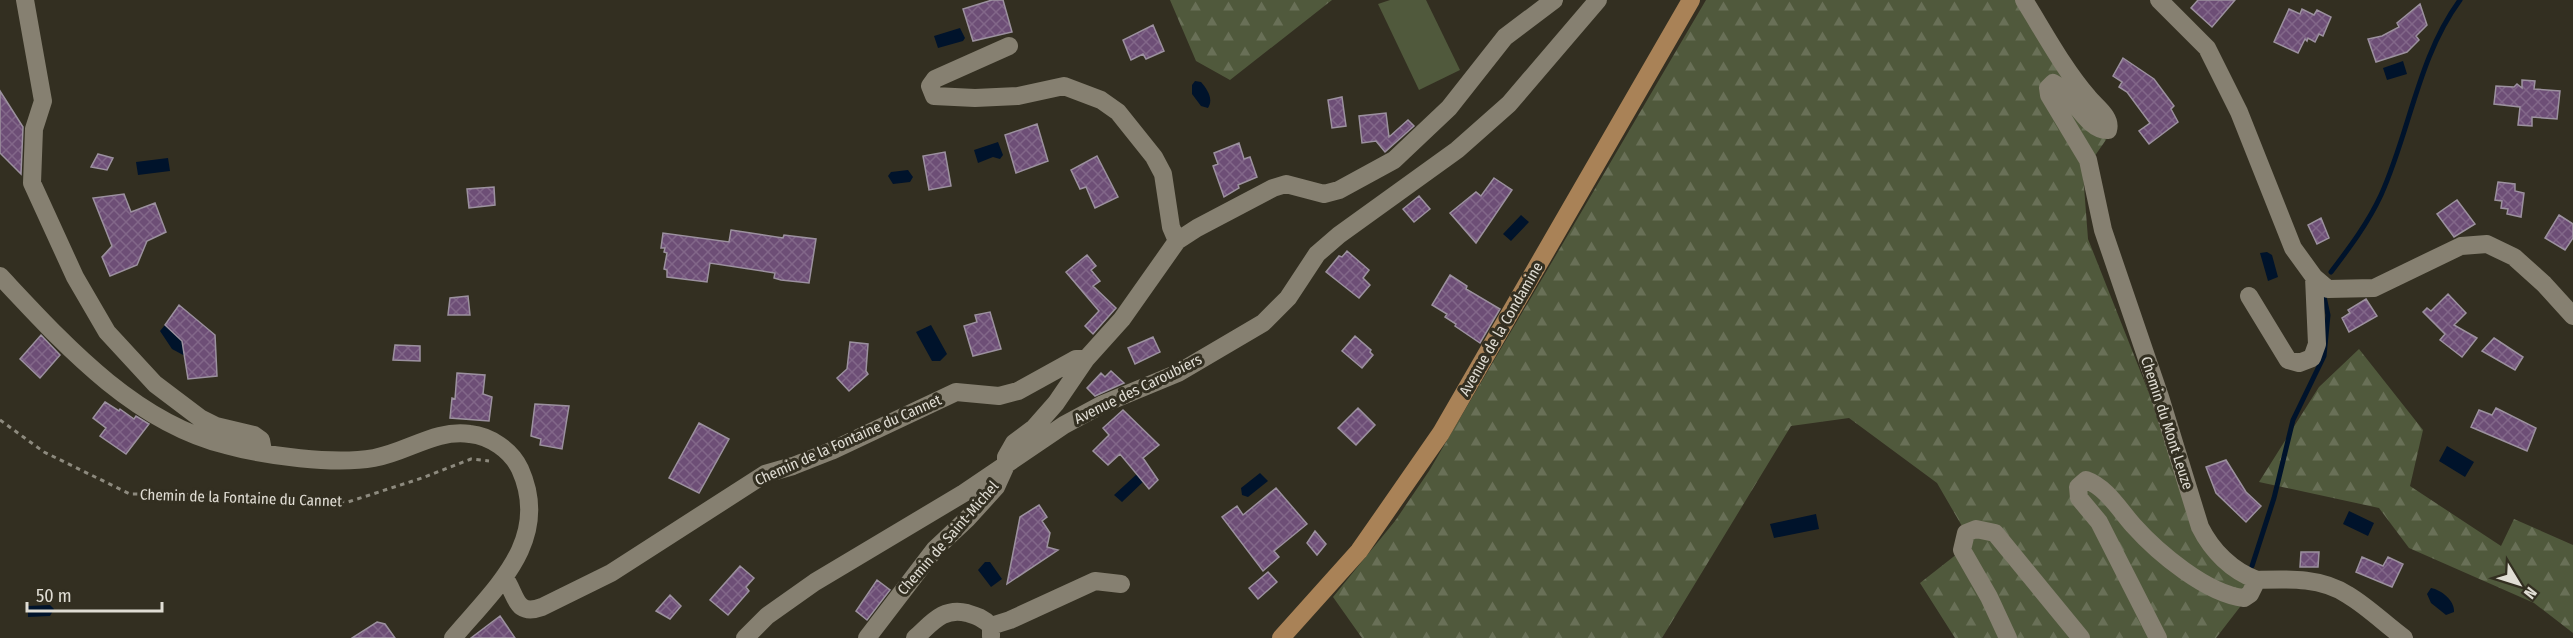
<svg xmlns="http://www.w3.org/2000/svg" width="2573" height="638" font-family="'Fira Sans Condensed',sans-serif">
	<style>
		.grass { fill: #50593c }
		.forest { fill: url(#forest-firs) }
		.water { fill: #00132b }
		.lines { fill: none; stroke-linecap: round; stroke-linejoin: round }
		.stream { stroke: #00132b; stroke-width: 5 }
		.building { fill: url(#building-cross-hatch); stroke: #9c919f; stroke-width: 1.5 }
		.path { stroke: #8d8a7e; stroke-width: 3; stroke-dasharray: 4.5 4.5; stroke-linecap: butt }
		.minor { stroke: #868071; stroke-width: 18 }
		.major { stroke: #a98257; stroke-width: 18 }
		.labels { text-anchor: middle; stroke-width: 6; stroke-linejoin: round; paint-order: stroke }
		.street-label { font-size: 15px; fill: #e0ddd4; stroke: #332f21 }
	</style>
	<defs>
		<pattern id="forest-firs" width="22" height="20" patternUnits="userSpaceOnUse" patternTransform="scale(1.5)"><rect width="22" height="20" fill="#50593c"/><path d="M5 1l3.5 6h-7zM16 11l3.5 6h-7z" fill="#697057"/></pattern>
		<pattern id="building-cross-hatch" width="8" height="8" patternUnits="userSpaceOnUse" patternTransform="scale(1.5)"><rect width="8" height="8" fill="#6d4e76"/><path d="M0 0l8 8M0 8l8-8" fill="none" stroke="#826789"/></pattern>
	</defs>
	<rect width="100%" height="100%" fill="#332f21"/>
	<path class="grass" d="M1390,0H1426L1460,70L1419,90L1378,4Z"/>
	<path class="forest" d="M1170,0H1332L1230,80L1196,61Z
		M1706,0H2021L2110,134L2083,173L2088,239L2210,547L2244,575L2250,594L2216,638H1955L1920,583L1962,550L1966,533L1937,483L1849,418L1791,426L1662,638H1362L1333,597L1395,521L1429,471Z
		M2359,349L2423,430L2410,486L2501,546L2514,519L2573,545V633L2534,603L2409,548L2379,508L2259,482L2319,387Z"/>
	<path class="water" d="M960,28L965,38L963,41L938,48L934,36Z
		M2403,61L2407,74L2387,80L2383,68Z
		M1195,81L1201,82C1207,89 1214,99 1208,108L1201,106L1192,94V85Z
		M998,142L1003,155L1000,159L993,157L978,163L974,150Z
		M168,158L170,171L138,175L136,162Z
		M908,170L913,177L910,182L893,184L888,176L891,172Z
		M1521,215L1529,222L1511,241L1503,234Z
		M2267,252L2272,255L2278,277L2268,281L2260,253Z
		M165,325L182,341L185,356L172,349L160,331Z
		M931,325L947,354L940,361H932L916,332Z
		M2447,446L2474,462L2465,477L2439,461Z
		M1138,473L1145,480L1122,502L1114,495Z
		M1260,473L1268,481L1248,497L1242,495L1241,488Z
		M2349,511L2374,523L2368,536L2343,524Z
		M1816,514L1819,529L1774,538L1770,524Z
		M985,562H990L1002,579L991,587L978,570Z
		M2431,588C2442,590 2455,601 2454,612L2446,615L2431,603L2427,594Z
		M50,605L54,609L50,616L28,617V606Z"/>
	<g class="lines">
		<path class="stream" d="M2331,272C2350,247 2368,223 2381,195C2410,131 2418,57 2460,0
			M2252,566L2274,498L2293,420L2324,356L2328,315L2323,292"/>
	</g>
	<path class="building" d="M992,0H1003L1012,32L973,41L963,9Z
		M2198,0H2235L2212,27L2191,8Z
		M2420,4L2427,25L2416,36L2419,40L2407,52L2376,62L2368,39L2382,36L2399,27L2397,23Z
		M2289,9L2300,14L2302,9L2314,15L2317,10L2331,17L2323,36L2319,34L2315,42L2308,38L2307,41L2305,39L2298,53L2274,42Z
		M1153,25L1164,51L1146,59L1143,54L1131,60L1123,40Z
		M2123,58L2154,79L2174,106L2171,109L2178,122L2149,144L2139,131L2150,123L2127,92L2119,87L2122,82L2113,76Z
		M2522,80L2535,81L2534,89L2560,91L2557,119L2532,117V126L2518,125L2520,107L2494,104L2496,86L2514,87L2517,84L2522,88Z
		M0,91L23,127L21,174L0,153Z
		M1342,97L1346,126L1332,128L1328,100Z
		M1386,113L1389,137L1408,120L1414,126L1385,152L1376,141L1362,143L1359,116Z
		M1037,124L1048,161L1016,173L1005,135Z
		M1239,143L1244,159L1250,157L1257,177L1238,185L1239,188L1224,197L1213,166L1218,164L1214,153Z
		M945,152L951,186L929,190L923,156Z
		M98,154L113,158L107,170L91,167Z
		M1097,156L1118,197L1095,208L1086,187L1080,189L1071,170Z
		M1494,178L1512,190L1476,243L1450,213L1476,192L1481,196Z
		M2498,182L2515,184V191L2524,193L2521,217L2507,214L2508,209L2501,208L2502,201L2495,200Z
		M494,187L495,205L469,208L467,189Z
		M124,194L131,212L155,203L166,232L147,241L137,265L110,276L102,257L112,246L93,198Z
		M1419,196L1430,209L1414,222L1403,209Z
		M2457,200L2475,224L2454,237L2437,214Z
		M2559,215L2573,224V238L2565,250L2545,238Z
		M2321,218L2329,238L2317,244L2308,225Z
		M731,230L783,238L784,235L816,239L809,283L781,280L774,278L775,273L710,263L707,282L667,277V270L664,269L667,253L664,252L665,248H661L663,233L729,242Z
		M1347,251L1369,270L1363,278L1370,285L1359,298L1326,272L1339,256L1342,257Z
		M1087,255L1096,266L1091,270L1100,281L1093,286L1116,308L1093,334L1085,326L1099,311L1066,272Z
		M1450,275L1467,286L1466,289L1500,309L1480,343L1455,326L1456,324L1445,317L1447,314L1432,305Z
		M2448,294L2466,313L2454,325L2477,338L2462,357L2440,340L2445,334L2423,312L2427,308L2431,311Z
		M468,296L470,315H448L450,298Z
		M2366,299L2377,316L2349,332L2342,318L2350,313L2348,310Z
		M179,305L215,335L217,376L188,379L182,341L165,325Z
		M990,312L1001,349L973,356L964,326L977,322L975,315Z
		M41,335L60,355L40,378L20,359Z
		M1355,336L1371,350L1370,352L1373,355L1362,368L1342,351Z
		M1153,337L1160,352L1135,364L1128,348Z
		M2494,338L2523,357L2515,370L2482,351Z
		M850,342L868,344L866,371L868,374L849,391L837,378L847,369Z
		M395,345L420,346V361L393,360Z
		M1111,371L1124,383L1095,396L1087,388L1101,373L1105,377Z
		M457,373L485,375L483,394L492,397L489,421L450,418L452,398L455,399Z
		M105,402L119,411L120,409L134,419L136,416L149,424L126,454L100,436L106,428L93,418Z
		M535,404L569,406L562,449L540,445L541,439L531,436Z
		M1358,408L1375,425L1356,445L1338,428Z
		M2496,408L2536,428L2527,451L2471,427L2479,410L2492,415Z
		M1123,410L1159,445L1143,458L1158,480L1149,489L1120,454L1108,465L1093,451L1109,435L1103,428Z
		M699,423L729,439L699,493L669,478Z
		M2226,460L2246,492L2261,506L2246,522L2216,493L2206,467Z
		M1276,488L1307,524L1274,551L1279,557L1263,571L1222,517L1237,506L1243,515Z
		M1039,505L1047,517L1042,521L1050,533L1047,547L1058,550L1007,584L1020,517Z
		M1315,531L1326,544L1317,555L1307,543Z
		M2301,552H2319L2318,567H2300Z
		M2362,557L2383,566L2388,557L2403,564L2392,587L2356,572Z
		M740,566L754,578L746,587L749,591L728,615L710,600Z
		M1268,572L1277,582L1258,599L1249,588Z
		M877,580L890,590L867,620L856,611Z
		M670,595L681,606L670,619L656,611Z
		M500,616L515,638H471Z
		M377,622L385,624L395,638H352Z"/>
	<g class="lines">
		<path class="path" d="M0,420L44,452L130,494H178L348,502L422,478L471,459L489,461"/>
		<path class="minor" d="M25,0L43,101L34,129L32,183L75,277L107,332L155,384L200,418L216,426L254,435L261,440L263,451
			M2024,0C2044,32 2063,68 2088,97C2095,106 2112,117 2108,130C2086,131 2072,92 2053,83L2048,88L2049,95L2088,160L2103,230L2160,397L2200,527C2212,551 2232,571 2257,580L2250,594L2244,598C2207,594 2158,553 2133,525C2119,509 2106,487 2086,480L2078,487L2079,498L2099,522L2158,638
			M2159,0L2207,48L2239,112L2293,248L2314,277L2328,289L2374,288L2461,246L2487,244L2514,257L2544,284L2573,316
			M1009,46L935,79L930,86L934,96L975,98L1018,96L1064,86L1101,100L1118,112L1154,157L1163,174L1171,227L1177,241
			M0,276C63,343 133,422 226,445C266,456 334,465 374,458C408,452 435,429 470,434C490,436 511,450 520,469C552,540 495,588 453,638
			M2249,296L2288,360L2299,363L2312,358L2317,344L2314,277
			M504,577C517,594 514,617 542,607L611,573L765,474L793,466L831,451L956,392L999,396L1018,391L1076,359H1086L1122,319L1177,241L1197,228L1273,188L1286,184L1324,194L1339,190L1394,160L1449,108L1505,37L1554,0
			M2257,580C2288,579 2321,577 2348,595C2368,607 2385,624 2404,638
			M991,626L1010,620L1095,581L1121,584
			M745,638L767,616L815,582L964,493L1064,425L1103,404L1178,373L1263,323L1288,298L1317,254L1339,235L1457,150L1509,104L1598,0
			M867,638L935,549L967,519L996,487L1006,465V457L1014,443L1034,428L1056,403L1086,359
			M915,638C932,623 943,607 967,613C977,616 983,618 991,626V636
			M2008,638L1989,597L1962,550L1966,533L1976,529L1995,533L2081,638"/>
		<path class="major" d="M1281,638L1359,551L1441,433L1691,0"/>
	</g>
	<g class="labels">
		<g class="street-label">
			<text transform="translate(1501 329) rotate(-60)" y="5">Avenue de la Condamine</text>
			<text transform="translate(1138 389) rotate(-26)" y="5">Avenue des Caroubiers</text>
			<text transform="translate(2167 423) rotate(72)" y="5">Chemin du Mont Leuze</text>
			<text transform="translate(848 440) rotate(-24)" y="5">Chemin de la Fontaine du Cannet</text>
			<text transform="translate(241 498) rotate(2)" y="5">Chemin de la Fontaine du Cannet</text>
			<text transform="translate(948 538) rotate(-49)" y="5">Chemin de Saint-Michel</text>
		</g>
	</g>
	<g transform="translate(2519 584) rotate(128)" stroke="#332f21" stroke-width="4.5" paint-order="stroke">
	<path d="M0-4.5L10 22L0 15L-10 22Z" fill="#e0ddd4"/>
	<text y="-9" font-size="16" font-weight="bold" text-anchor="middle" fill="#e0ddd4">N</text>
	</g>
	<path d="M27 602v9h135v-9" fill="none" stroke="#e0ddd4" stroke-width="3"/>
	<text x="36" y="602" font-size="18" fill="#e0ddd4" stroke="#332f21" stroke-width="4.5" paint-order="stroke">50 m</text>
</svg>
